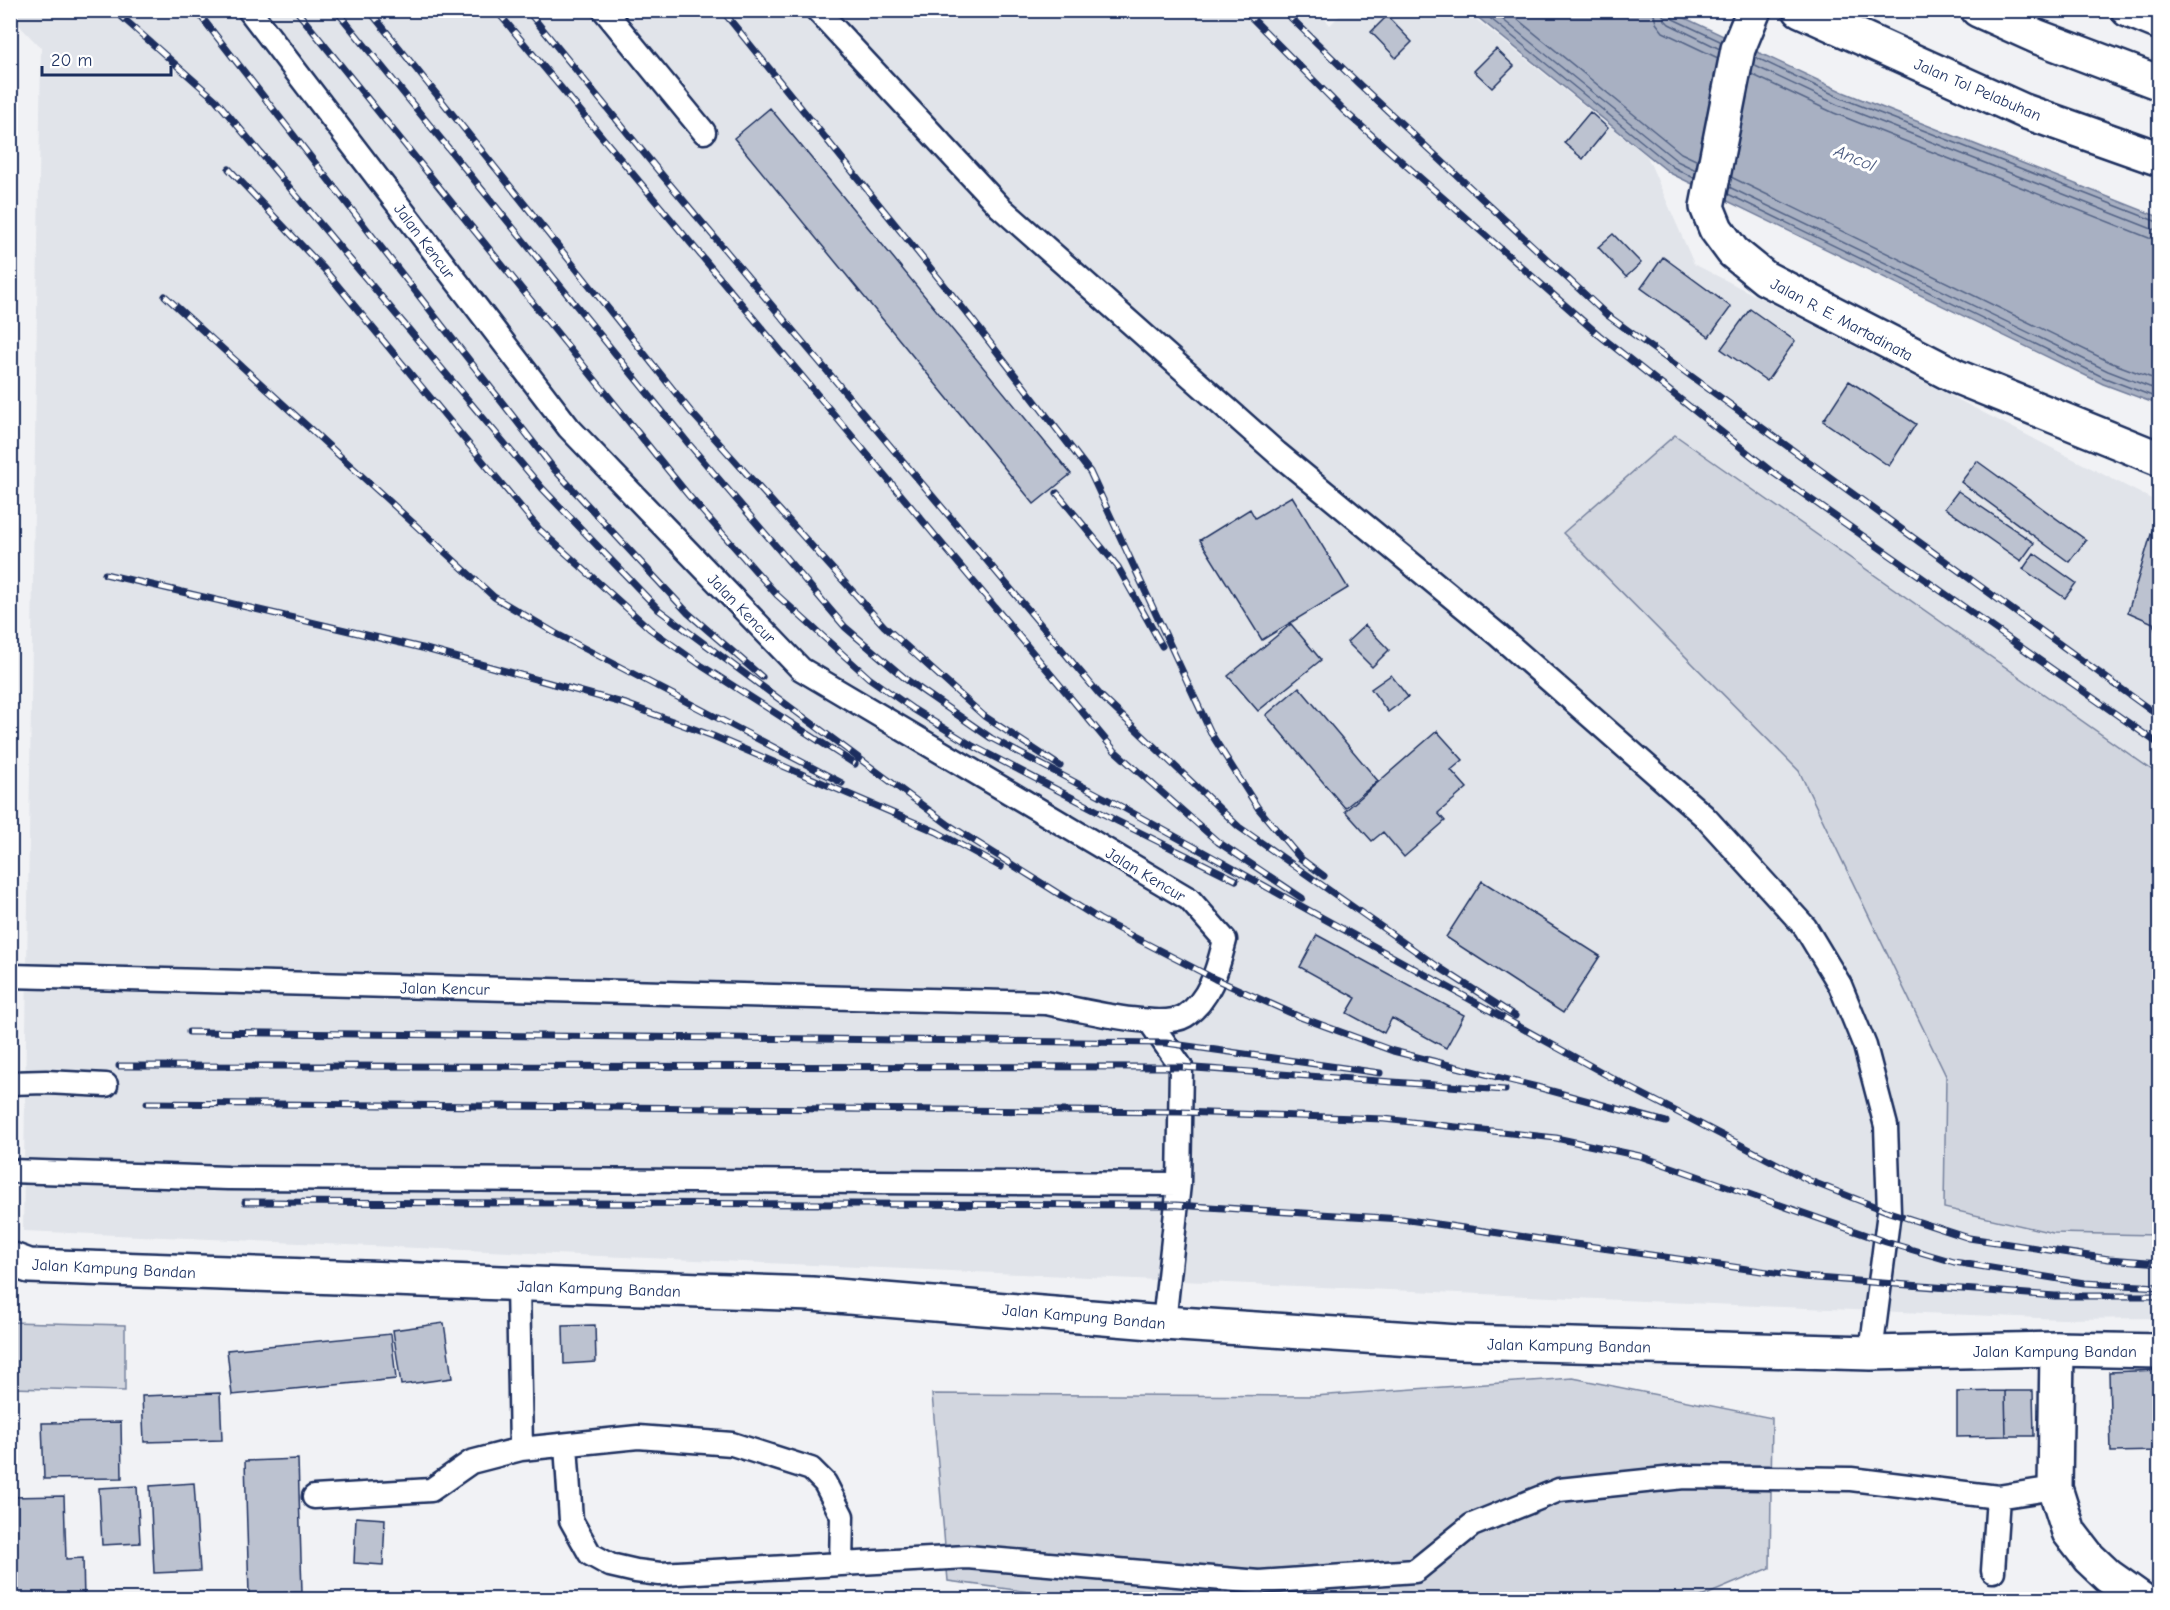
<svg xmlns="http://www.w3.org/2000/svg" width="2170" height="1610" font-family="'Comic Neue',sans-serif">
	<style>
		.built { fill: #e1e4ea }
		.green { fill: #d2d6df; stroke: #76829e; stroke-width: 1.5 }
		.water { fill: #a8b0c2; stroke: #707c9a; stroke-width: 1.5 }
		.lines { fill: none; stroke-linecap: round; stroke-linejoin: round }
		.shore { stroke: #536386; stroke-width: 1.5 }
		.building { fill: #bcc2d0; stroke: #1b2f5e; stroke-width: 1.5 }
		.service-casing { stroke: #1b2f5e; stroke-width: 27 }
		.minor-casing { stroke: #1b2f5e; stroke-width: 38 }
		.tertiary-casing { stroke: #1b2f5e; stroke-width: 38 }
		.trunk-casing { stroke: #1b2f5e; stroke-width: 38 }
		.motorway-casing { stroke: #1b2f5e; stroke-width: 38 }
		.service { stroke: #fff; stroke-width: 22 }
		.minor { stroke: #fff; stroke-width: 33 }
		.tertiary { stroke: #fff; stroke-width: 33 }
		.trunk { stroke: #fff; stroke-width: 33 }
		.motorway { stroke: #fff; stroke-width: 33 }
		.rail-casing { stroke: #1b2f5e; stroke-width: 7 }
		.rail { stroke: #fff; stroke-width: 4.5; stroke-dasharray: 14; stroke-linecap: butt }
		.labels { text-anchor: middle; stroke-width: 6; stroke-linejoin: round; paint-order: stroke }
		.street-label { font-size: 16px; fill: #1b2f5e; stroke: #fff }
		.water-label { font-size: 18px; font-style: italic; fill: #4c5c81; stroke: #fff }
	</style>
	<rect width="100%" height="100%" fill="#f1f2f5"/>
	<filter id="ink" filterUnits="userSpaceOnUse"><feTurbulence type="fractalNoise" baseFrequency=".0167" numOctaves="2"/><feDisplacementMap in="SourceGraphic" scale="12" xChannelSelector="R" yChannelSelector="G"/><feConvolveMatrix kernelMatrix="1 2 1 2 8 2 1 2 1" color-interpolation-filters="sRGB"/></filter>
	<g filter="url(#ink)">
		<path class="built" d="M1317,10L1330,25L1344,11H1466L1647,156L1694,264L2159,503V1318L2062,1319L23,1231L41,48L11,17L10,11Z"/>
		<path class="green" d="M1675,435L2159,775V1235L2053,1233L1944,1208L1946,1076L1799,771L1563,533Z
			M11,1322L125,1325V1391L11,1388Z
			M1573,1378L1772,1418L1770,1568L1694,1600H1401L1362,1597L1293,1600H1090L948,1581L932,1394L1314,1396Z"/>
		<path class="water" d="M1470,11H1670L1843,92L2159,217V405L2103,384L1670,173Z"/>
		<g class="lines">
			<path class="shore" d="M1480,10L1673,167L1694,178
				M1491,10L1677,161L1696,170
				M1506,10L1681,153L1698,161
				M1653,10L1656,23L1663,32L1718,58
				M1662,10L1664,19L1669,24L1720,49
				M1670,10L1673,19L1722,42
				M1755,57L1841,98L2160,223
				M1753,65L1838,105L2152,229L2160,230
				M1751,74L1834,113L2149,238L2160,239
				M1731,177L2112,363L2160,381
				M1729,187L2108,371L2160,391
				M1728,194L2105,378L2160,399"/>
		</g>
		<path class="building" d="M1387,16L1412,42L1396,58L1371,32Z
			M1496,49L1514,66L1492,88L1474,71Z
			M770,108L1071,474L1034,504L734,138Z
			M1590,112L1608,128L1583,159L1564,143Z
			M1613,234L1641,263L1626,277L1598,247Z
			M1663,257L1731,307L1709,337L1641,288Z
			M1750,309L1795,341L1767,381L1721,349Z
			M1849,381L1916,424L1889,466L1823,421Z
			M1977,461L2086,540L2069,562L1961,482Z
			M1958,491L2034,543L2021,561L1945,508Z
			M1292,496L1348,588L1262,640L1200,540L1250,509L1255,518Z
			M2152,531L2160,533V645L2153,623L2128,612Z
			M2034,553L2076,583L2065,598L2023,569Z
			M1291,624L1321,660L1258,711L1228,676Z
			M1365,625L1389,650L1372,667L1347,642Z
			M1391,675L1408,697L1388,712L1371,689Z
			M1299,687L1378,781L1345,808L1266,715Z
			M1437,731L1463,760L1451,770L1467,788L1438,813L1445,821L1404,857L1383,832L1372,841L1345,811Z
			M1482,881L1600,956L1563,1013L1446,937Z
			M1317,935L1464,1015L1446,1048L1392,1018L1384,1033L1347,1013L1356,998L1300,967Z
			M444,1323L452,1378L401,1385L393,1330Z
			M595,1325L596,1362L564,1364L563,1326Z
			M391,1334L396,1379L232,1395L227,1350Z
			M2160,1370V1451L2111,1452L2109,1372Z
			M2005,1391H2033L2034,1436H2006Z
			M2005,1391L2006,1436L1957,1437V1392Z
			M220,1393L222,1440L144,1442L142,1396Z
			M121,1422L122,1478L44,1479L42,1423Z
			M298,1459L302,1592L249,1594L245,1461Z
			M194,1483L200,1571L154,1573L150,1486Z
			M137,1486L140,1543L102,1545L99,1488Z
			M64,1496L66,1559L83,1558L84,1600H10V1497Z
			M356,1517L385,1519L383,1565L354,1563Z"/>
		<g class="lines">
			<g class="service-casing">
				<path id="service" d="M604,10L704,132
					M817,10L1000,207L1277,453L1498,635L1704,816L1805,927L1840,985L1865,1046L1886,1126L1889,1212L1871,1353
					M10,976L1045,1003C1074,1008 1161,1031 1185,1016C1211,999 1218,967 1225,940L1189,899L801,669L569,428L249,10
					M1150,1022L1181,1067L1179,1184L1164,1323
					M10,1083L46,1082L106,1085
					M10,1171L228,1178L1179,1184
					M518,1285L521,1449
					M566,1445L571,1520L590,1554L610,1565L636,1571L660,1574L841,1564
					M314,1497L431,1490L471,1462L521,1449L638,1437L732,1444L811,1469L825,1483L842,1516L841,1564L967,1557L1259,1582L1415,1571L1472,1525L1559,1490L1684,1477L1851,1479L1998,1497
					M1993,1571L1998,1497L2055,1488"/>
			</g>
			<g class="minor-casing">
				<path id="minor" d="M2057,1349L2055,1488L2069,1532L2089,1558L2108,1576L2142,1600"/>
			</g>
			<g class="tertiary-casing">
				<path id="tertiary" d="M10,1259L29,1266L812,1294L1164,1323L1458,1342L1871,1353L2057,1349L2160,1351"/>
			</g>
			<g class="trunk-casing">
				<path id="trunk" d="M1754,10L1738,49L1707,207L1716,229L1733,252L1765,278L1955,376L2160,459
					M2128,10L2160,23"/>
			</g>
			<g class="motorway-casing">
				<path id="motorway" d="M1800,10L2024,111L2160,159
					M1978,10L2038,37L2160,83"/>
			</g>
			<use href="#service" class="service"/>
			<use href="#minor" class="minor"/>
			<use href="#tertiary" class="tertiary"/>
			<use href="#trunk" class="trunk"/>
			<use href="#motorway" class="motorway"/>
			<g class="rail-casing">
				<path id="rail" d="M114,10L216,100L542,488L659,610L949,825L1099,919L1215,979L1300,1017L1393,1051L1537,1087L1666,1122
					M196,10L554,469L688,613L762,677
					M296,10L689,496L777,595L869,678L913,709L971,745L1117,821L1236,880
					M336,10L688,443L845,627L907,680L991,738L1122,807L1625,1085L1810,1181L1889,1212L1969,1238L2109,1259L2160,1263
					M369,10L691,412L884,626L984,716L1060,766
					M496,10L1115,751L1218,842L1302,898
					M527,10L657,169L1100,695L1239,827L1437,966L1515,1016
					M722,10L974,322L1090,472L1212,735L1258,808L1300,858L1324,876
					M1244,10L1343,110L1599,335L1772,472L2160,745
					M1283,10L1360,85L1607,315L2160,717
					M229,169L324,269L539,529L650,629L702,666L855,764
					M165,296L494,597L555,633L842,783
					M1057,493L1118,567L1162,646
					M105,574L422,648L626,704L713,736L937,832L1001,867
					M189,1032L1166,1043L1380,1073
					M119,1066L1181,1067L1505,1090
					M147,1103L1180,1112L1384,1119L1556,1138L1640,1156L1886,1242L1954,1262L2084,1283L2160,1287
					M245,1202L1176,1205L1402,1219L1803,1277L2055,1296H2160"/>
			</g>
			<use href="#rail" class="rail"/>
		</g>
	</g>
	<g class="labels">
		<g class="street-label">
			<text transform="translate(1978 89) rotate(23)" y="6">Jalan Tol Pelabuhan</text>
			<text transform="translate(425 241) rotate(53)" y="6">Jalan Kencur</text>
			<text transform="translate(1842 319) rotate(28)" y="6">Jalan R. E. Martadinata</text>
			<text transform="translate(742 608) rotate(46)" y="6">Jalan Kencur</text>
			<text transform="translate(1146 874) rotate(31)" y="6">Jalan Kencur</text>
			<text transform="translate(445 988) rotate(1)" y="6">Jalan Kencur</text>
			<text transform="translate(114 1268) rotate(3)" y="6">Jalan Kampung Bandan</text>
			<text transform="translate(599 1288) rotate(2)" y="6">Jalan Kampung Bandan</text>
			<text transform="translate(1084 1316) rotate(5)" y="6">Jalan Kampung Bandan</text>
			<text transform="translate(1569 1345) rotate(1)" y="6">Jalan Kampung Bandan</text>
			<text x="2055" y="1357">Jalan Kampung Bandan</text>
		</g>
		<g class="water-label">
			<text transform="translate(1855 158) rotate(23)" y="6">Ancol</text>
		</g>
	</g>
	<rect width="2170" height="1610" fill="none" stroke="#fff" stroke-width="36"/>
	<rect x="18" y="18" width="2134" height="1574" fill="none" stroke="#1b2f5e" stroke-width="2" filter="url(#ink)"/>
	<path d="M42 66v9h129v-9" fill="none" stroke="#1b2f5e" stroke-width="3"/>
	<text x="51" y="66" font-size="18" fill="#1b2f5e" stroke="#ffffff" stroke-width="4.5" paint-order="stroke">20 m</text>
</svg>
